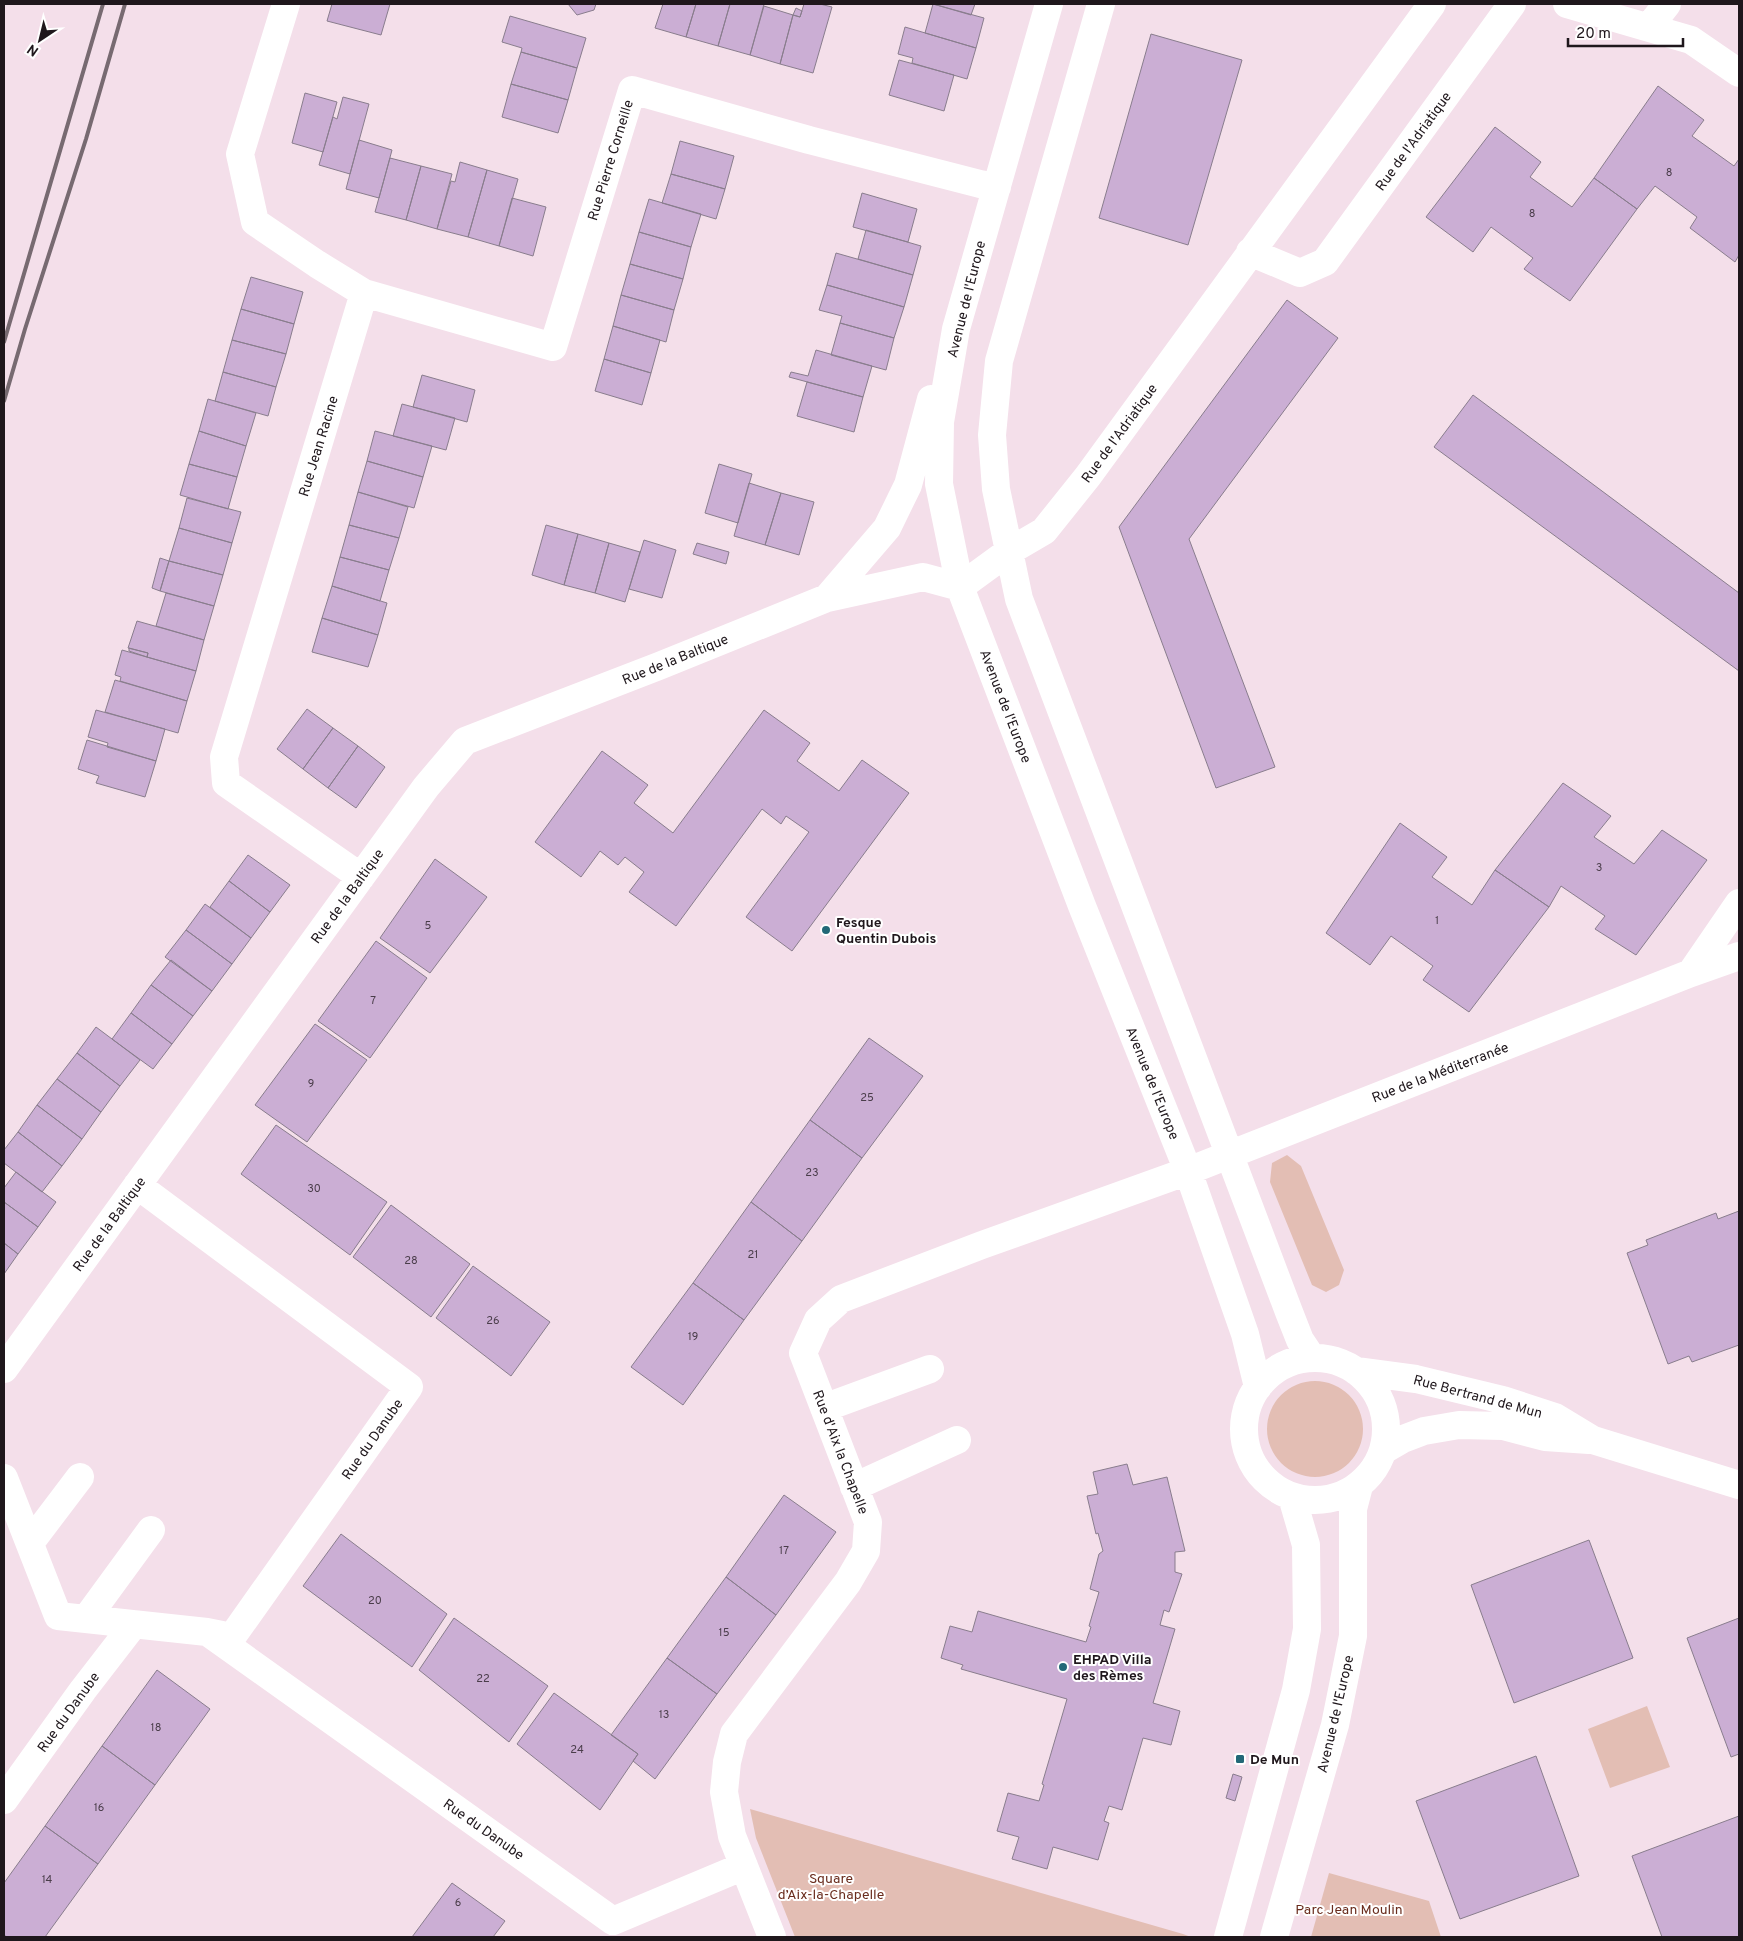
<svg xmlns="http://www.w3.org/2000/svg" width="1743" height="1941" font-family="Overpass,sans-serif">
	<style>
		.green { fill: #e3beb4 }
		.building { fill: #cbaed4; stroke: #897d8d }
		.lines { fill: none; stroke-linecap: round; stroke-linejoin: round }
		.minor { stroke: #fff; stroke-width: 28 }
		.rail { stroke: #776a71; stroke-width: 4 }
		.poi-dot { fill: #226877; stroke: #fff; stroke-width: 2 }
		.labels { text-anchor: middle; stroke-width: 4; stroke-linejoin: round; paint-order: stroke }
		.number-label { font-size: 11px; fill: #4a3d4a }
		.street-label { font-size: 14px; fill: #1f171c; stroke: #fff }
		.poi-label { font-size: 14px; font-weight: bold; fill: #1f171c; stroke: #fff; text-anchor: start }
		.park-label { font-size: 14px; fill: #6a2d1e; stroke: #fff }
	</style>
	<rect width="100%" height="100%" fill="#f4dfea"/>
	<path class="green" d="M1287,1155L1301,1166L1344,1270L1339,1285L1326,1292L1312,1285L1270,1182L1272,1163Z
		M1267 1429a48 48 0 1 1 96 0a48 48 0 1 1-96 0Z
		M1647,1706L1670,1767L1610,1788L1588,1729Z
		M750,1809L1183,1934L1191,1937H795L756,1838Z
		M1329,1873L1429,1901L1441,1937H1311Z"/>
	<path class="building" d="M332,4H390L381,35L327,21Z
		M568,4H596L594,10L577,15Z
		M663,4H696L686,37L655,28Z
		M696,4H730L718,46L686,37Z
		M730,4H764L750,55L718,46Z
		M804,4H820L832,7L813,73L780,64L793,15L800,17Z
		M933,4L984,18L976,48L925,33Z
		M933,4H975L971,15Z
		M764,6L793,15L780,64L750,55Z
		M796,8L802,11L800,17L793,15Z
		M510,16L586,38L577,68L521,52L522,48L502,42Z
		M905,27L976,48L967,79L912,63L913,58L898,54Z
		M1151,34L1242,60L1188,245L1099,218Z
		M521,52L577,68L568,100L511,84Z
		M899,60L954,75L944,111L889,95Z
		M511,84L568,100L558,133L502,117Z
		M1658,86L1704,120L1692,136L1734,166L1739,159V255L1735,262L1690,228L1697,217L1655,186L1637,209L1594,178Z
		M305,93L337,102L323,152L292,143Z
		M343,97L369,104L350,174L319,165L333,117L337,119Z
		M1495,127L1541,162L1530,177L1572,207L1594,178L1637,209L1570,301L1524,269L1533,258L1491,227L1473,252L1426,217Z
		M359,140L392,150L379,198L346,189Z
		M680,141L734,156L725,189L671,174Z
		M390,158L421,166L406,220L375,212Z
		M460,162L487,170L468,237L437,229L451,181L455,182Z
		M421,166L452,174L437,229L406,220Z
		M487,170L518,179L499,246L468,237Z
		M671,174L725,189L716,219L662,203Z
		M862,193L917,209L908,242L853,227Z
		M512,198L546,207L533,256L499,246Z
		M649,199L701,214L691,247L639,232Z
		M866,230L921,246L913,275L858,259Z
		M639,232L691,247L683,279L630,264Z
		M836,253L913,275L904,307L827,285Z
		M630,264L683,279L674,310L621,295Z
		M251,277L303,292L294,324L241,309Z
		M827,285L904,307L894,338L840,323L842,316L819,310Z
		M621,295L674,310L666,342L613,326Z
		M1287,300L1338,338L1189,539L1275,767L1216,788L1119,527Z
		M241,309L294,324L286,354L232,340Z
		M840,323L894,338L886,370L831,355Z
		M613,326L660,340L651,373L604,359Z
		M232,340L286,354L276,387L223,372Z
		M816,350L872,366L863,397L789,377L791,372L808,376Z
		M604,359L651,373L642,405L595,391Z
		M223,372L276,387L268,416L215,401Z
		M422,375L475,390L467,422L413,407Z
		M807,382L863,397L854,432L797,416Z
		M1473,395L1739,593V671L1434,447Z
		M208,399L256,413L246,446L199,431Z
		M402,404L455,418L446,450L393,436Z
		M199,431L246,446L237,477L189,464Z
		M375,431L432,446L423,477L367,461Z
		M367,461L423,477L414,508L358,492Z
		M189,464L237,477L228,509L180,495Z
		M719,464L752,474L738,523L705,513Z
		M749,483L781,493L765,545L734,536Z
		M358,492L408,507L399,538L349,525Z
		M781,493L814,502L799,555L765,545Z
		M187,498L241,512L232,543L179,528Z
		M349,525L399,538L389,570L340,557Z
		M546,525L578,534L564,585L532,575Z
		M179,528L232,543L223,575L169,561Z
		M578,534L609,543L595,593L564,585Z
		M644,540L676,550L662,598L629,589Z
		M609,543L640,552L625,602L595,593Z
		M697,543L729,552L726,564L693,554Z
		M340,557L389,570L380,601L332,586Z
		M160,558L169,561L160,591L152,588Z
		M169,561L223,575L214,606L160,591Z
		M332,586L387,603L378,635L322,618Z
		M166,593L214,606L204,640L156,626Z
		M322,618L378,635L368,667L312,652Z
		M137,621L204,640L196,671L147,657L148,653L128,648Z
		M129,648L148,653L147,657L129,651Z
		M122,650L196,671L187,701L120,681L121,677L115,675Z
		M115,680L187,701L178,733L105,712Z
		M307,709L333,728L303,769L277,749Z
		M96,710L165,729L156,761L107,747L108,743L88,737Z
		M764,710L810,743L797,761L839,791L862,760L909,793L792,951L746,917L809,832L786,816L781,824L762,809L676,926L629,892L644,872L625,857L618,865L600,851L581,877L535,842L602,751L648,785L634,803L673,833Z
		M333,728L358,746L328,788L303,769Z
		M87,740L156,761L145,797L96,783L99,776L78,769Z
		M358,746L385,767L356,808L328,788Z
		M1563,783L1611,816L1594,837L1634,864L1662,830L1707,860L1636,955L1595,929L1605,916L1561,886L1549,907L1495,870Z
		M1400,823L1447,857L1432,877L1472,905L1495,870L1549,907L1469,1012L1423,980L1433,966L1391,936L1370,965L1326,933Z
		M248,855L290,885L270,912L229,881Z
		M435,859L487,897L430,973L380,938Z
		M229,881L270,912L251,938L210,907Z
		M205,904L251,938L232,964L186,930Z
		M186,930L232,964L212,991L165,957Z
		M376,941L427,978L370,1058L318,1021Z
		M171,960L212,991L193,1016L151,985Z
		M151,985L193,1016L172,1044L131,1013Z
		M131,1013L172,1044L153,1069L112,1039Z
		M315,1024L367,1060L307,1142L255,1105Z
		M96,1027L140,1060L120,1086L77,1053Z
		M869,1038L923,1076L862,1158L810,1120Z
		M77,1053L120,1086L101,1112L57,1079Z
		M57,1079L101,1112L82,1139L37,1105Z
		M37,1105L82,1139L62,1166L18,1132Z
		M810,1120L862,1158L802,1241L751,1202Z
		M276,1125L387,1202L350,1255L241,1174Z
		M18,1132L62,1166L42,1192L4,1163V1150Z
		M16,1172L56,1202L38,1227L4,1202V1188Z
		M4,1202L38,1227L18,1254L4,1243Z
		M751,1202L802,1241L744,1320L693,1283Z
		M391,1205L470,1264L431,1317L353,1257Z
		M1739,1211V1345L1692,1362L1689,1356L1668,1364L1627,1253L1648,1245L1646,1240L1716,1213L1718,1219Z
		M4,1243L18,1254L4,1274Z
		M473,1266L550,1322L511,1376L436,1318Z
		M693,1283L744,1320L683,1405L631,1367Z
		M1127,1464L1133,1485L1167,1477L1185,1551L1175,1552V1572L1182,1574L1169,1612L1164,1610L1160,1625L1175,1629L1153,1703L1180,1711L1171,1745L1143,1738L1122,1810L1109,1806L1104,1821L1109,1823L1098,1860L1053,1847L1047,1869L1012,1859L1019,1837L997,1831L1008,1793L1039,1801L1044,1785L1042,1784L1067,1699L961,1669L963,1665L941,1658L950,1626L972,1632L978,1611L1086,1642L1091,1627L1089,1626L1099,1592L1090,1589L1099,1554L1103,1551L1098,1533L1096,1534L1087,1496L1098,1494L1093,1472Z
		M784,1495L836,1532L776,1615L726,1577Z
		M341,1534L447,1614L412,1667L303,1586Z
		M1589,1540L1633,1658L1514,1703L1471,1585Z
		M726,1577L776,1615L717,1694L667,1658Z
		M454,1618L548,1686L509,1742L419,1670Z
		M1739,1618V1754L1731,1757L1687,1638Z
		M667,1658L717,1694L655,1779L633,1761L638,1754L611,1735Z
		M157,1670L210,1709L155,1785L102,1746Z
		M554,1693L638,1754L600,1810L517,1744Z
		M102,1746L155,1785L98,1864L45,1826Z
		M1536,1756L1579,1876L1460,1919L1416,1801Z
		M1233,1774L1242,1777L1235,1801L1226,1798Z
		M1739,1816V1937H1662L1632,1856Z
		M45,1826L98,1864L45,1937H7L4,1935V1883Z
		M452,1883L505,1921L493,1937H412Z"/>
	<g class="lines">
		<path class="minor" d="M286,4L240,154L255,222L317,264L364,293L224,757L226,783L361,877
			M1049,4L956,329L940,422L939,484L960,587L1082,906L1188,1171L1245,1334L1258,1387
			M1101,4L999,361L992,435L996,489L1019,599L1289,1312L1300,1340L1312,1358
			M1567,4L1691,40L1739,73
			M1649,27L1667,4
			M1250,252L1300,273L1325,262L1512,4
			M364,293L553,347L632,90L809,140L980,184L997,187
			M827,598L887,528L908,485L931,399
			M1691,973L1739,903
			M1244 1429a71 71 0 1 1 142 0a71 71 0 1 1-142 0Z
			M4,1369L426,787L465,741L659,666L827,598L923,577L960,587L1008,552L1044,531L1088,476L1432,4
			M1356,1371L1416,1379L1503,1400L1555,1417L1593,1440L1739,1485
			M824,1408L930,1369
			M1384,1450L1403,1439L1424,1431L1459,1425L1503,1426L1545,1437L1589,1440
			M4,1478L58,1616L207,1632L232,1637L409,1387L137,1185
			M854,1487L957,1440
			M30,1543L80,1477
			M86,1619L151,1530
			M209,1633L613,1921L744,1866
			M4,1800L83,1690L134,1624
			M772,1937L732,1836L724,1792L727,1762L734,1734L848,1582L866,1551L868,1522L803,1353L818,1320L841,1299L982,1245L1188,1171L1691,973L1739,956
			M1228,1937L1296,1690L1307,1629L1306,1545L1292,1497
			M1274,1937L1335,1725L1353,1636V1509L1359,1486"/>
		<path class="rail" d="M4,342L103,4
			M4,401L25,329L86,139L125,4"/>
	</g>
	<g class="poi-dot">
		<circle cx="826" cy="930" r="5"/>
		<circle cx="1063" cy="1667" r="5"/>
		<rect x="1235" y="1754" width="10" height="10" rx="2.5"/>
	</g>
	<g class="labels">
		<g class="number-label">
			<text x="1669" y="176">8</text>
			<text x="1532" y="217">8</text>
			<text x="1599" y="871">3</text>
			<text x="1437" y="924">1</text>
			<text x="428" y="929">5</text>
			<text x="373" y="1004">7</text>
			<text x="311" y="1087">9</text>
			<text x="867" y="1101">25</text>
			<text x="812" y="1176">23</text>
			<text x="314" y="1192">30</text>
			<text x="753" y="1258">21</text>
			<text x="411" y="1264">28</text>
			<text x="493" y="1324">26</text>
			<text x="693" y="1340">19</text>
			<text x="784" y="1554">17</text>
			<text x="375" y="1604">20</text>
			<text x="724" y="1636">15</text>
			<text x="483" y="1682">22</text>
			<text x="664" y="1718">13</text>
			<text x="156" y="1731">18</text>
			<text x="577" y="1753">24</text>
			<text x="99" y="1811">16</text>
			<text x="47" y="1883">14</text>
			<text x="458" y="1906">6</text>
		</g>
		<g class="street-label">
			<text transform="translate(1413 141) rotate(-54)" y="5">Rue de l'Adriatique</text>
			<text transform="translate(610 160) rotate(-73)" y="5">Rue Pierre Corneille</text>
			<text transform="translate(966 299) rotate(-76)" y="5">Avenue de l'Europe</text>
			<text transform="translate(1119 433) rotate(-54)" y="5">Rue de l'Adriatique</text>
			<text transform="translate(318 446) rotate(-73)" y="5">Rue Jean Racine</text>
			<text transform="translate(675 659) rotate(-22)" y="5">Rue de la Baltique</text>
			<text transform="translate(1006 706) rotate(69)" y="5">Avenue de l'Europe</text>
			<text transform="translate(347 896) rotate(-54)" y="5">Rue de la Baltique</text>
			<text transform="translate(1440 1072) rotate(-21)" y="5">Rue de la Méditerranée</text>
			<text transform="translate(1153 1083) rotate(68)" y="5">Avenue de l'Europe</text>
			<text transform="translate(109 1224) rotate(-54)" y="5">Rue de la Baltique</text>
			<text transform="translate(1478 1396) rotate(15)" y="5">Rue Bertrand de Mun</text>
			<text transform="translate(372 1439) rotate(-55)" y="5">Rue du Danube</text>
			<text transform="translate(841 1452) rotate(69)" y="5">Rue d'Aix la Chapelle</text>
			<text transform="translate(68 1712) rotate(-54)" y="5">Rue du Danube</text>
			<text transform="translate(1335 1714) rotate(-77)" y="5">Avenue de l'Europe</text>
			<text transform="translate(484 1829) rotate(35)" y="5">Rue du Danube</text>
		</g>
		<g class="poi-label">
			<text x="836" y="927">Fesque<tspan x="836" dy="16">Quentin Dubois</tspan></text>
			<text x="1073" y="1664">EHPAD Villa<tspan x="1073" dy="16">des Rèmes</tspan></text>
			<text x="1250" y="1764">De Mun</text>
		</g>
		<g class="park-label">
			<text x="831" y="1883">Square<tspan x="831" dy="16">d’Aix-la-Chapelle</tspan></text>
			<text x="1349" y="1914">Parc Jean Moulin</text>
		</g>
	</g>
	<rect width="1743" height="1941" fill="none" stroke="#1f171c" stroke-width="10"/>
	<g transform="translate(40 40) rotate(215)" stroke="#ffffff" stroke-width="4" paint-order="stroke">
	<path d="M0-4L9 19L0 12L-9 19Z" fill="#1f171c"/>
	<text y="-8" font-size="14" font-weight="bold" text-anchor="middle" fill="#1f171c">N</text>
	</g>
	<path d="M1568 38v8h115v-8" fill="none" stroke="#1f171c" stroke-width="2.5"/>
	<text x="1576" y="38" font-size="15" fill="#1f171c" stroke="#ffffff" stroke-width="4" paint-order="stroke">20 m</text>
</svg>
